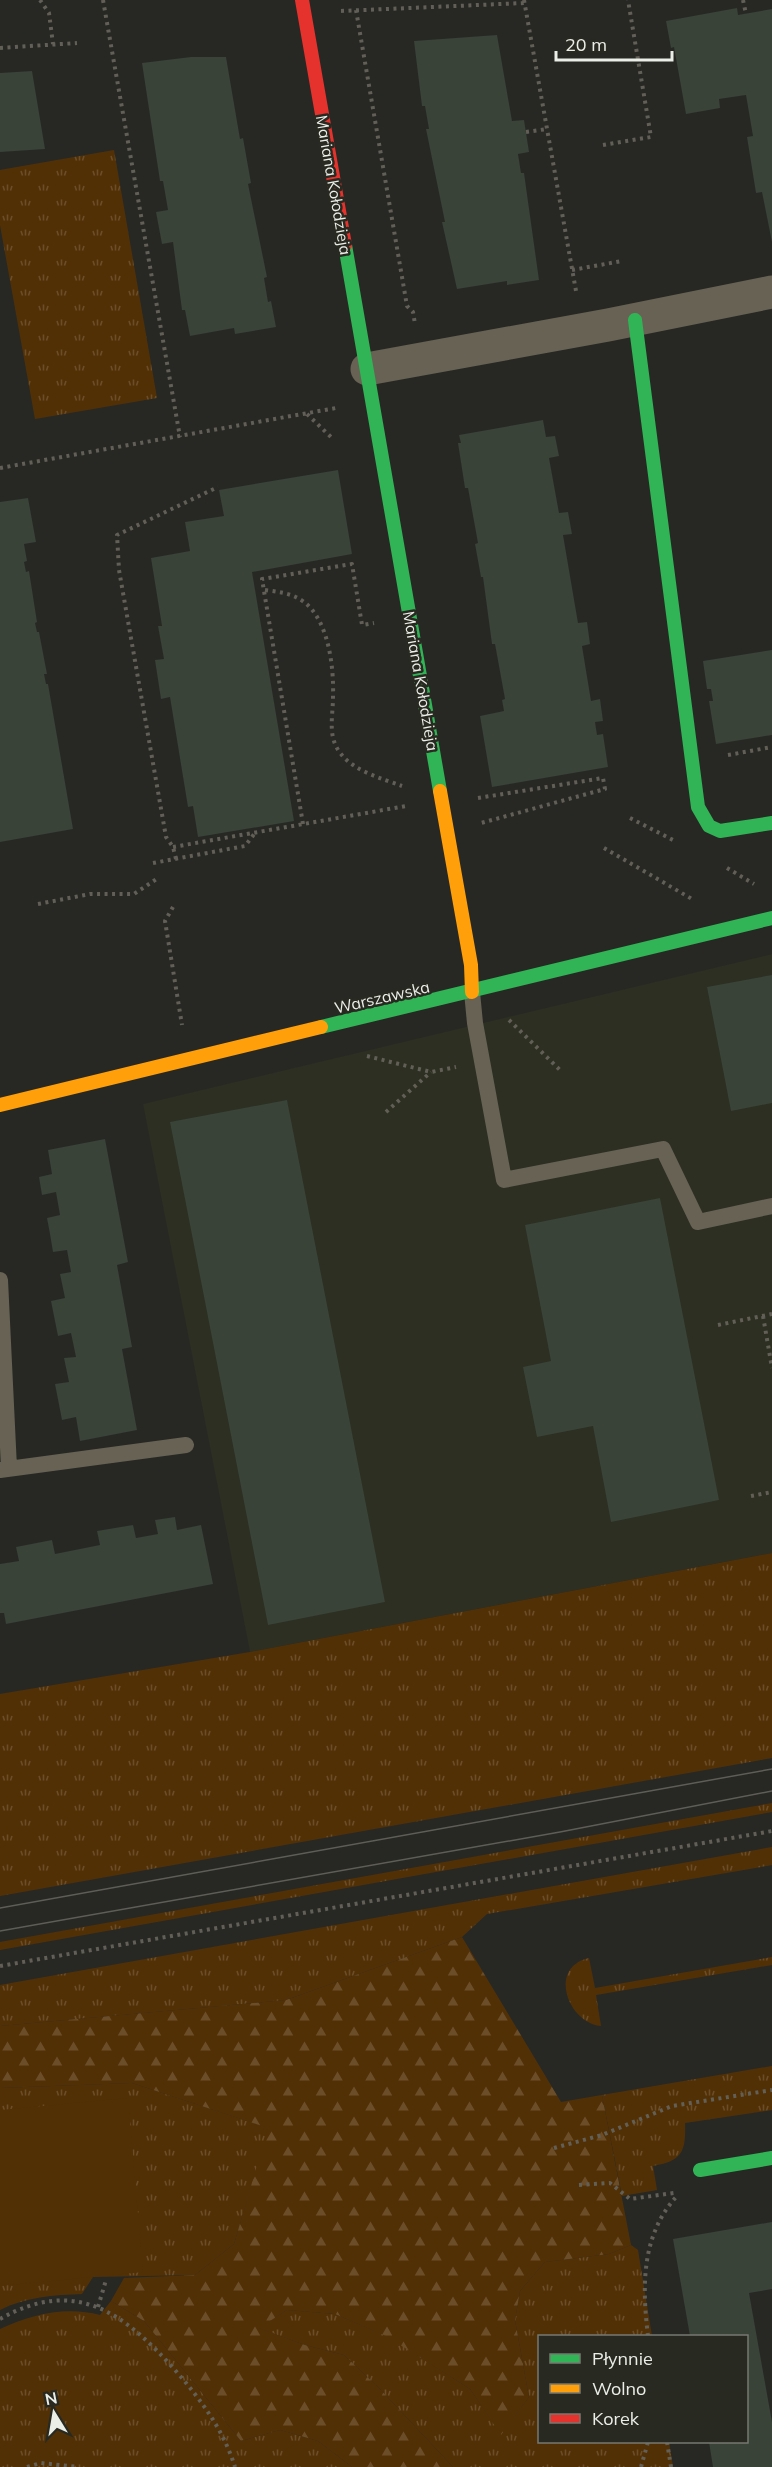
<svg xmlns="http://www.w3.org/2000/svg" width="772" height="2467" font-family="Mulish,sans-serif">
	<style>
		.built { fill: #2c2f22 }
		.grass { fill: url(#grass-tufts) }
		.forest { fill: url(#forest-firs) }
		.pitch { fill: #523005 }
		.building { fill: #394338 }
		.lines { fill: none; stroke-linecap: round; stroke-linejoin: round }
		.path { stroke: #625f57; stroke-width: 4; stroke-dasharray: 3 4.5; stroke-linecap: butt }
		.lane { stroke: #676253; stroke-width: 16 }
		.street { stroke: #676253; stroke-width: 33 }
		.fast { stroke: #30b455; stroke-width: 14 }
		.slow { stroke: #ff9f0a; stroke-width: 14 }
		.jam { stroke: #e5322d; stroke-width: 14 }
		.tram { stroke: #5e5e56; stroke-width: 1.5 }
		.labels { text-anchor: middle; stroke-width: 5; stroke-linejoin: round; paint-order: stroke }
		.street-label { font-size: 16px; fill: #ebede7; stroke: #282a22 }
	</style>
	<defs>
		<pattern id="grass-tufts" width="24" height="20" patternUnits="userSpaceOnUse" patternTransform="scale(1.5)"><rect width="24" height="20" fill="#523005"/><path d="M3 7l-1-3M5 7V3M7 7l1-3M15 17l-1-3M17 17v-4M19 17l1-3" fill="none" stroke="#6b4e29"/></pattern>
		<pattern id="forest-firs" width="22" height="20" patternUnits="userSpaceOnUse" patternTransform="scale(1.5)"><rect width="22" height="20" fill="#523005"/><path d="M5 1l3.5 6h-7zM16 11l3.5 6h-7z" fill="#6b4e29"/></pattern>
	</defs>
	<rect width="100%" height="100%" fill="#272824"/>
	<path class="built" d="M772,954V1553L250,1652L143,1104Z"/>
	<path class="grass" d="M114,150L157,398L35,419L0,225V170Z
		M772,1553V1758L0,1896V1694L250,1652Z
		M772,1803V1812L0,1950V1942Z
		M772,1847V1865L487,1914L462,1937L286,2000L0,2026V1985Z
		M772,1957V1965L596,1995L601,2026C567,2022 548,1967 589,1958L595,1988Z
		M772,2066V2110L685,2123C686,2152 682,2161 653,2166L657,2190L622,2196L602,2095Z
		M132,2083L269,2128L234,2244L195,2275L93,2277L82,2294C54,2295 25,2297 0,2310V2088Z
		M631,2245L638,2250L652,2336H540V2442H669L673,2467H453L379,2388L344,2355L305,2345L258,2328L287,2310L335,2314L387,2336L470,2389L501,2434L529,2397L515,2320L520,2291L545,2262L609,2254Z
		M111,2301L144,2321L241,2441L280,2430L318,2441L352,2467H0V2329C32,2314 66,2306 100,2315Z"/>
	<path class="forest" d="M462,1937L561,2102L602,2095L631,2245L609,2254L545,2262L520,2291L515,2320L529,2397L501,2435L470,2389L386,2336L335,2314L287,2310L259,2328L305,2345L344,2355L379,2388L453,2467H352L318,2441L280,2430L241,2441L144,2321L111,2301L124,2278L195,2275L234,2244L268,2128L132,2083L0,2088V2026L286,2000Z"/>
	<path class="pitch" d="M128,2098L143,2272L0,2286V2110Z"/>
	<path class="building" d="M737,8L738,15L772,9V242L762,192L756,193L747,137L753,136L746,95L719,99L720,108L686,114L674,47L671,48L666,21Z
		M497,35L512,121L524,120L529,152L518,154L521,173H524L539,280L507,285V281L457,289L442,222H445L426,129H429L425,106H422L414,41Z
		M191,57H226L240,139L243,138L251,183L248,184L267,277L264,278L268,302L271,301L276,327L235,334L234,328L190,336L185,310H182L173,242L162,244L156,212L168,210L163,181H160L142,63Z
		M32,71L45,149L0,152V73Z
		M543,420L546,437L555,436L559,456L549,458L559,513L568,512L572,534L563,535L578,623L587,622L590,644L582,646L591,701L600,699L603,721L595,722L597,735L603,734L608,767L492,787L480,716L504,711L502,700L505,699L495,644H492L483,577H481L475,544L478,543L468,488H465L458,443H461L459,435Z
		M338,470L352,554L252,572L294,821L198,837L193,806L188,807L170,697L161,699L155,660L164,659L158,626H162L151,558L190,551L185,522L224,516L219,490Z
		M28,498L36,542L24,544L27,561L24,562L26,572L29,571L37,622L35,623L37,632H39L47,674H44L46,684H48L73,829L0,842V502Z
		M772,650V735L716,744L709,701H713L711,689H707L703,661Z
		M772,975V1103L731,1111L707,987Z
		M287,1100L385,1602L268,1625L170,1122Z
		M105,1139L128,1262L117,1265L132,1347L122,1349L137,1430L80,1441L76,1417L62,1420L55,1384L69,1382L64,1358L76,1357L71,1333L58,1336L51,1301L65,1298L60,1274L71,1272L67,1250L53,1252L50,1234L47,1218L60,1215L56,1192L42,1195L39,1177L52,1174L48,1150Z
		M660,1198L719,1500L611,1522L593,1426L537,1437L523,1367L551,1361L525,1225Z
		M175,1517L177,1530L201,1525L213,1584L6,1624L4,1613H0V1564L19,1561L16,1547L52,1540L55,1554L100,1545L97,1531L133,1525L136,1538L158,1534L155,1520Z
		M772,2222V2289L749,2293L772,2422V2467H713L709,2442H747V2337L690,2336L673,2239Z"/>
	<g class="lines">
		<path class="path" d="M40,0L49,13L53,44
			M103,0L180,437
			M524,0L576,291L580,290
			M743,0L746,14
			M356,10L407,306L413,312L415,324
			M341,11L524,3
			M0,48L77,43
			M526,132L547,129
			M603,145L651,137L628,0
			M572,270L622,261
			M307,414L332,438
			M0,468L336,408
			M265,590C279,592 292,593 304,602C329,621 334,668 333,697C333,717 327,737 341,754C354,771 383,779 402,786
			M728,755L772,747
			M478,798L603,778L605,789L481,823
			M630,818L675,841
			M303,824L262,579L352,564L362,625L374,623
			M173,847L406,806
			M604,848L692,899
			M176,859L173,847L166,837L119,570L117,535L218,487
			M153,863L245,846L255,833
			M727,868L754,884
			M38,904L90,894H134L158,878
			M173,907L165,921L182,1025
			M509,1020L562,1072
			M367,1056L431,1072L456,1067
			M386,1112L431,1072
			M763,1316L772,1368
			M718,1325L772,1314
			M751,1496L772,1492
			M0,1966L772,1831
			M554,2148L602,2135L672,2106L772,2090
			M579,2185L610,2183L630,2199L674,2193
			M98,2307L106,2280
			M0,2319C76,2276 125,2314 175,2370C201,2400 223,2429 235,2467
			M648,2336C642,2287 641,2235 677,2196
			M667,2442L671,2467
			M27,2467L41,2463L78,2467
			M641,2467L648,2442"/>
		<path class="lane" d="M472,992L475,1023L504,1180L663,1149L698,1222L772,1206
			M0,1280L9,1468
			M0,1470L186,1445"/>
		<path class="street" d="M367,369L608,325L772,292"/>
		<path class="fast" d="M345,245L440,791
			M635,320L698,807L709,826L720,831L772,823
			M321,1027L772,918
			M700,2170L772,2158"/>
		<path class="slow" d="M440,791L471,965L472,992
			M0,1105L321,1027"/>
		<path class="jam" d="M302,0L345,245"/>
		<path class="tram" d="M0,1908L772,1769
			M0,1931L560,1832L772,1791"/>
	</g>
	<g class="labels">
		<g class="street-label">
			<text transform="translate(334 185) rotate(80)" y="6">Mariana Kołodzieja</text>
			<text transform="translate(421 681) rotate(80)" y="6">Mariana Kołodzieja</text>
			<text transform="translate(382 997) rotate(-13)" y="6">Warszawska</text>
		</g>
	</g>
	<rect x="538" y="2335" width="210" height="108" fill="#282a22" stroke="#767871" stroke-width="1.5"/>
	<rect x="550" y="2354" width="30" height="9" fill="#30b455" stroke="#767871" stroke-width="1.5"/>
	<text x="592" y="2365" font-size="18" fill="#ebede7">Płynnie</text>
	<rect x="550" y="2384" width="30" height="9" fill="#ff9f0a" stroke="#767871" stroke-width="1.5"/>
	<text x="592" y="2395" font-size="18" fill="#ebede7">Wolno</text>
	<rect x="550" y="2414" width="30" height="9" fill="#e5322d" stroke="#767871" stroke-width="1.5"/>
	<text x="592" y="2425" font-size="18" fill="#ebede7">Korek</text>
	<g transform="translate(54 2413) rotate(349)" stroke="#282a22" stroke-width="4.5" paint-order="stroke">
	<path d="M0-4.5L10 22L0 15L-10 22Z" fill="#ebede7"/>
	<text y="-9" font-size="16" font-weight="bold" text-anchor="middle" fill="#ebede7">N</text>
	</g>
	<path d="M556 51v9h116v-9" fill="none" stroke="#ebede7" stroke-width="3"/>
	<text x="565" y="51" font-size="18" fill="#ebede7" stroke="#282a22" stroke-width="4.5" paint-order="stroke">20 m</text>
</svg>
